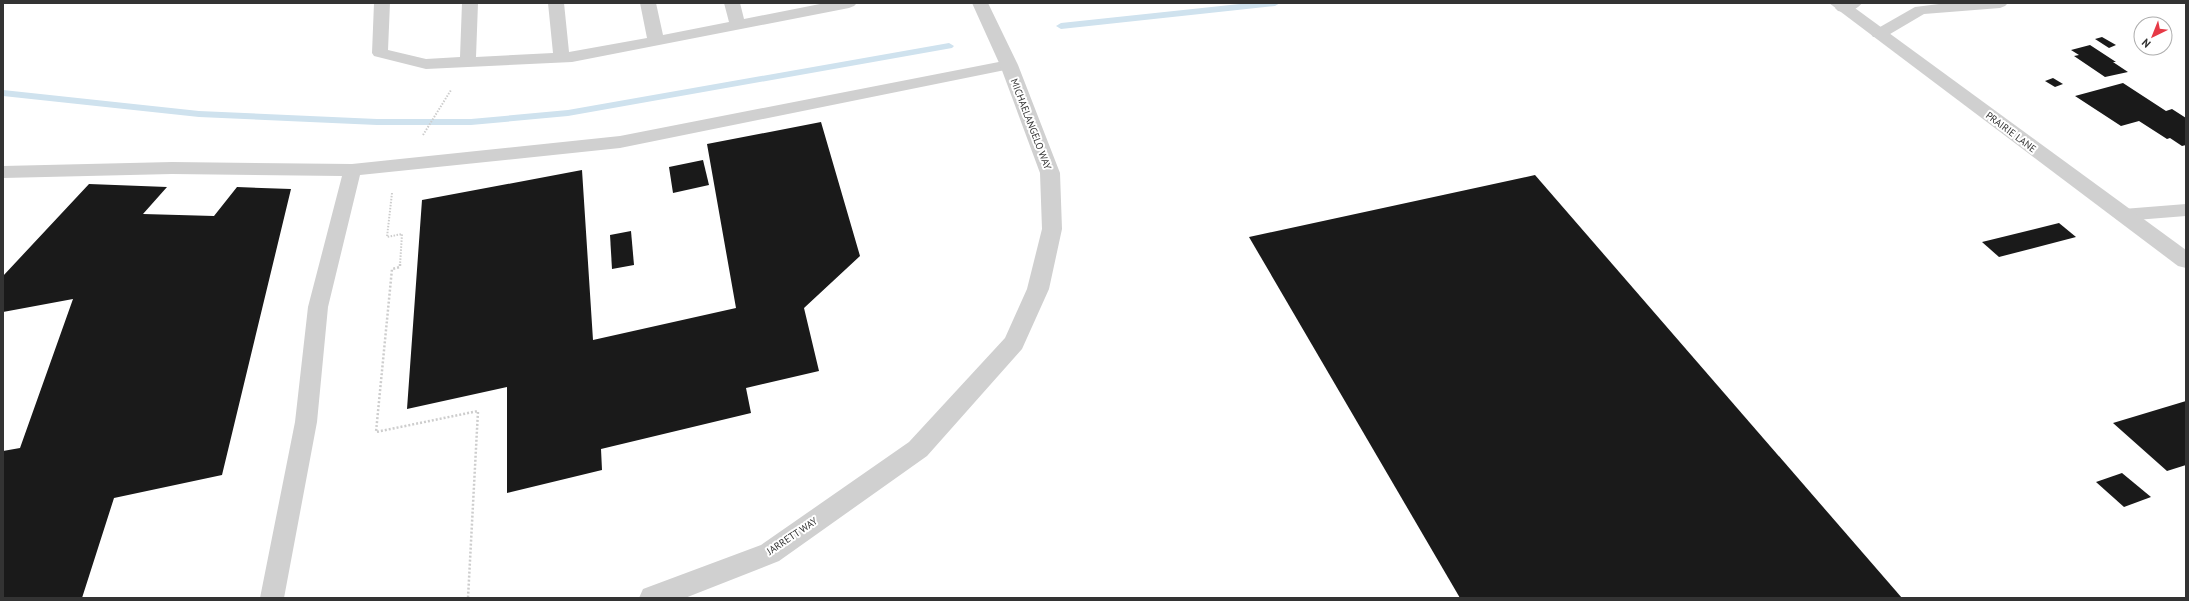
<svg xmlns="http://www.w3.org/2000/svg" width="2189" height="601" viewBox="0 0 2189 601" font-family="'PT Sans',sans-serif">
<rect width="100%" height="100%" fill="#fff"/>
<g fill="none" stroke-linecap="round" stroke-linejoin="round">
<g fill="#cfe2ee" fill-rule="evenodd">
<path d="M1249,3H1280L1275,6L1061,29L1056,26L1061,23Z"/>
<path d="M949,43L954,46L952,48L568,116L471,125H377L199,117L3,96V90L199,111L377,119H471L568,110Z"/>
</g>
</g>
<g fill="#1a1a1a">
<path d="M2102,37L2116,45L2109,48L2095,39Z"/>
<path d="M2090,45L2116,62H2113L2128,72L2105,77L2074,56L2079,55L2071,50Z"/>
<path d="M2053,78L2063,84L2055,87L2045,81Z"/>
<path d="M2123,83L2166,111L2172,109L2186,118V145L2182,146L2170,138L2167,139L2139,121L2121,126L2075,96Z"/>
<path d="M821,122L860,256L804,308L819,371L746,388L751,413L601,449L602,470L507,493V387L407,409L422,200L582,170L593,340L736,308L707,144Z"/>
<path d="M703,160L709,185L673,193L669,167Z"/>
<path d="M1535,175L1902,598H1460L1249,237Z"/>
<path d="M89,184L167,187L143,214L214,216L237,187L291,189L222,475L114,498L82,598H3V451L20,448L73,299L3,312V276Z"/>
<path d="M2059,223L2076,237L1999,257L1982,242Z"/>
<path d="M631,231L634,265L612,269L610,235Z"/>
<path d="M2186,401V465L2167,471L2113,423Z"/>
<path d="M2122,473L2151,497L2124,507L2096,482Z"/>
</g>
<g fill="none" stroke-linecap="round" stroke-linejoin="round">
<g stroke="#cdcdcd" stroke-width="2" stroke-dasharray="1.5 1.5" stroke-linecap="butt">
<path d="M423,135L451,90"/>
<path d="M392,193L387,237L402,234L400,265"/>
</g>
<path stroke="#cdcdcd" stroke-width="2.5" stroke-dasharray="2 2" stroke-linecap="butt" d="M400,264V267L392,269L376,432L478,411L468,598"/>
<g fill="#d0d0d0" fill-rule="evenodd">
<path d="M374,3H390L388,50L426,59L460,57L462,3H478L476,57L553,53L548,3H564L569,52L647,38L640,3H656L663,35L729,22L724,3H740L744,19L825,3H857L854,6L849,8L572,62L426,69L374,56L372,53Z"/>
<path d="M1841,3H1862C1857,10 1846,13 1838,11L1835,8Z"/>
<path d="M1947,3H2008L2005,6L2000,8L1924,14L1885,37H1873L1871,34L1873,31L1915,7Z"/>
<path d="M1009,60L1015,62L1017,65L1015,68L620,148L360,175L328,307L317,422L284,598H260L295,422L308,307L342,176L172,174L3,178V166L172,162L352,164L620,136Z"/>
<path d="M2186,204V216L2123,221L2116,219L2114,215L2116,211L2123,209Z"/>
</g>
<g fill="#d0d0d0" fill-rule="evenodd">
<path d="M972,3H988L1018,65L1060,173L1062,229L1049,289L1022,349L927,456L779,561L685,598H639L643,589L761,545L909,442L1005,338L1027,289L1042,229L1040,173L1000,65Z"/>
<path d="M1829,3H1848L2186,250V268L2178,266Z"/>
</g>
</g>
<g text-anchor="middle" dominant-baseline="central" stroke-width="4" stroke-linejoin="round" paint-order="stroke">
<g font-size="10" fill="#333" stroke="#fff">
<text transform="translate(1031 124) rotate(69)">MICHAELANGELO WAY</text>
<text transform="translate(2011 132) rotate(37)">PRAIRIE LANE</text>
<text transform="translate(792 536) rotate(-34)">JARRETT WAY</text>
</g>
</g>
<rect width="2189" height="601" fill="none" stroke="#333333" stroke-width="8"/>
<g transform="translate(2153 36) rotate(223)"><circle r="19" fill="#ffffff" stroke="#adadad"/>
<path d="M0-3L7 15L0 10L-7 15Z" fill="#e63946"/>
<text y="-6" font-size="11" font-weight="bold" text-anchor="middle" fill="#333333">N</text>
</g>
</svg>
